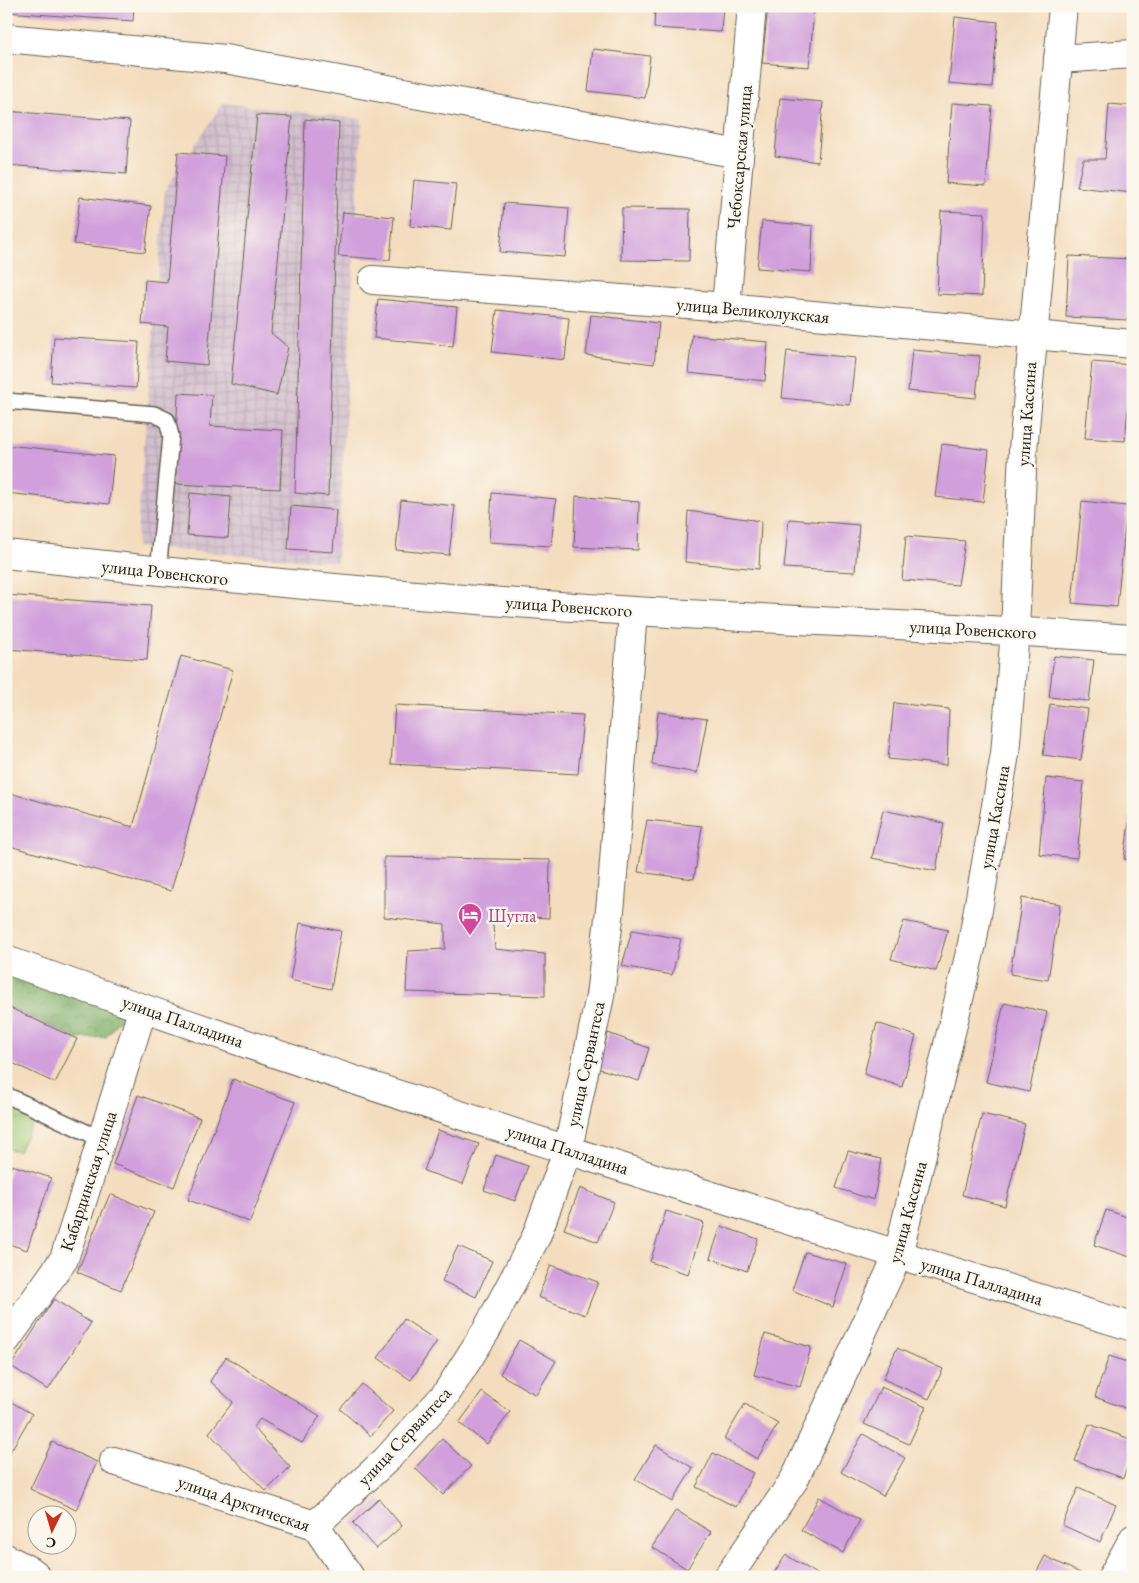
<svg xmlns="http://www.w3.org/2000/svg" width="1139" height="1583" viewBox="0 0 1139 1583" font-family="'EB Garamond',serif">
<defs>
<pattern id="industrial-grid" width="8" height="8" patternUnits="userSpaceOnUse" patternTransform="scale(1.25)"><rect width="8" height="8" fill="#d1bdcc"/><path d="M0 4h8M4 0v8" fill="none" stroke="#b3a2af"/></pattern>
<pattern id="grass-tufts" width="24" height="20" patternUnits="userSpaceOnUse" patternTransform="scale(1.25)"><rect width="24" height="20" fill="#9dc976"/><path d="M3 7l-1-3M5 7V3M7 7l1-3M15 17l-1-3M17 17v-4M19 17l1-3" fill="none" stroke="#87ac66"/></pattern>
<pattern id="forest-crowns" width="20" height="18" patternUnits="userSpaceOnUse" patternTransform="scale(1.25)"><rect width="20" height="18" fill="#7ead67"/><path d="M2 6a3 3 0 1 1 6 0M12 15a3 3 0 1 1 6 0" fill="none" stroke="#668c54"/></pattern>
</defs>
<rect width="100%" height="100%" fill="#fbf7ec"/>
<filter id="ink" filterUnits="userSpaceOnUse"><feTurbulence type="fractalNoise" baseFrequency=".02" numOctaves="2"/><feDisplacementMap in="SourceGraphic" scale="10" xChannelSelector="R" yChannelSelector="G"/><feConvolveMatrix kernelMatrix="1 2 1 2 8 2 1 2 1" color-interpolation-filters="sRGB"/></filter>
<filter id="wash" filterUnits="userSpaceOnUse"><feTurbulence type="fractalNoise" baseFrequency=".0096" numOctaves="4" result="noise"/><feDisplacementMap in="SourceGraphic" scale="20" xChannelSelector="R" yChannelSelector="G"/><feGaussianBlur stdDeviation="1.12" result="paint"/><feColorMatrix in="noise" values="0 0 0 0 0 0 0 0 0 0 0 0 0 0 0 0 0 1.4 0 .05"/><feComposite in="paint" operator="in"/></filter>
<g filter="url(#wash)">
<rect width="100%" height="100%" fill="#f4ddbe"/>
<path fill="url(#industrial-grid)" d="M223,103L362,119L337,562L136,547L165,190Z"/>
<path fill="url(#grass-tufts)" stroke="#5c7249" d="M6,1095L39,1111L19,1151L6,1149Z"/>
<path fill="url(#forest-crowns)" stroke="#4d6442" d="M6,960L131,1004L106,1037L77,1039L6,1006Z"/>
<g id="blocks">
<g fill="#d09fdc">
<path d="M6,6H134L133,21L6,12Z"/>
<path d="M655,6H723L721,32L654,28Z"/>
<path d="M768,7L814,11L809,67L762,63Z"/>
<path d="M955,17L998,22L992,87L949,83Z"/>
<path d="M593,49L650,56L645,98L588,91Z"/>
<path d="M780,98L823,102L818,162L775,156Z"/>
<path d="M952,103L992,106L986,186L946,183Z"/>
<path d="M1109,104L1133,106V193L1077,187L1083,159H1105Z"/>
<path d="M6,111L130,121L126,174L6,165Z"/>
<path d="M257,115L292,117L271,333L288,347L277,395L231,384Z"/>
<path d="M305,119L339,123L328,496L295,493Z"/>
<path d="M178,152L225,156L207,365L165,361L168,327L142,324L145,280L167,282Z"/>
<path d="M414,180L456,184L451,230L410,226Z"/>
<path d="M80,197L151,206L145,252L74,244Z"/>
<path d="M504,203L569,208L565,257L500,252Z"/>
<path d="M622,208L690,209L689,261L621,260Z"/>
<path d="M941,211L985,213L982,296L937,294Z"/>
<path d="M343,212L394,217L390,260L338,256Z"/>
<path d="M762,221L813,226L811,272L757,268Z"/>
<path d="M1069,256L1131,259L1128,320L1066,317Z"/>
<path d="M378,299L457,307L453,346L374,338Z"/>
<path d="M497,310L569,318L565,360L492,352Z"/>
<path d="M591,315L659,323L654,364L586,355Z"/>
<path d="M692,335L768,342L765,381L688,373Z"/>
<path d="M54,337L139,342L136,388L51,382Z"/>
<path d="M912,350L980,356L976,398L908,391Z"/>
<path d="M787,351L855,358L850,405L782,398Z"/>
<path d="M1092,362L1132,365L1125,441L1085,438Z"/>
<path d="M178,393L212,395L210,426L283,430L280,489L174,484Z"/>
<path d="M942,444L989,450L983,502L935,497Z"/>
<path d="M6,445L114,456L109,504L6,493Z"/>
<path d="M190,493L231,497L228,538L187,535Z"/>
<path d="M492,493L556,499L551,546L489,542Z"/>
<path d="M576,496L639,502L638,550L574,547Z"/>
<path d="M401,500L455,506L449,555L396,550Z"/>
<path d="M1082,501L1127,506L1117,607L1072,603Z"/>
<path d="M291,506L336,510L333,552L288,549Z"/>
<path d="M688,511L761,521L759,569L685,562Z"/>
<path d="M789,519L859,525L855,572L784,568Z"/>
<path d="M906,536L965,541L958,585L902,580Z"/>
<path d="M6,595L151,606L147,660L6,649Z"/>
<path d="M181,656L233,670L171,891L6,845V792L133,827Z"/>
<path d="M1054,656L1094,660L1089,701L1049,697Z"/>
<path d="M894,703L949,709L947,765L888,759Z"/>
<path d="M1050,704L1088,709L1081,760L1043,755Z"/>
<path d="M395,705L583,715L578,774L391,764Z"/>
<path d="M658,712L707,719L697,773L652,765Z"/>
<path d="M1046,778L1084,782L1077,858L1039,854Z"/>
<path d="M883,810L944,823L936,871L872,858Z"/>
<path d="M1130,816L1133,817V860L1124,859Z"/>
<path d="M647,820L702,826L694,879L638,872Z"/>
<path d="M384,857L550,860L549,918L492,915L495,949L545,954V996L406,992L408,951L445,949V924L384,917Z"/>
<path d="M1022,898L1060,904L1048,980L1010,974Z"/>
<path d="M904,921L948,930L936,971L891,959Z"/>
<path d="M300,923L341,931L331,989L290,980Z"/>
<path d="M632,930L681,939L672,975L622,966Z"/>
<path d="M1004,1003L1047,1012L1029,1092L986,1082Z"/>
<path d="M6,1006L77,1039L55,1083L6,1060Z"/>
<path d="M877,1023L916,1036L902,1087L864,1074Z"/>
<path d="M608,1033L649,1048L639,1081L597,1068Z"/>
<path d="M233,1079L295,1102L250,1222L188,1200Z"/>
<path d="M138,1095L200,1118L174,1187L113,1164Z"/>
<path d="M982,1114L1025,1124L1005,1206L962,1195Z"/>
<path d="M438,1130L479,1144L463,1184L424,1171Z"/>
<path d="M848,1151L881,1159L874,1200L836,1188Z"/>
<path d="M496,1155L528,1166L515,1201L484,1190Z"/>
<path d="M12,1165L51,1178L27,1250L6,1243V1181Z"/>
<path d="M580,1188L614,1202L598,1242L564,1229Z"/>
<path d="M110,1194L154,1212L121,1290L77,1272Z"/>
<path d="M1106,1210L1133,1219V1258L1094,1245Z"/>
<path d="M666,1211L704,1223L688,1274L650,1262Z"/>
<path d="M721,1226L758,1239L747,1271L710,1258Z"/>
<path d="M458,1246L492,1261L476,1297L442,1281Z"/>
<path d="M805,1252L847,1264L833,1307L792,1290Z"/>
<path d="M551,1265L598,1282L585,1315L538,1297Z"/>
<path d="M54,1299L91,1323L48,1390L11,1366Z"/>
<path d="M404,1319L437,1341L411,1380L378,1358Z"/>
<path d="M765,1334L811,1347L800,1387L754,1375Z"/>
<path d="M519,1340L556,1361L536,1395L500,1374Z"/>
<path d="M897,1348L943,1369L929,1399L883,1379Z"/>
<path d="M1109,1356L1133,1364V1411L1095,1397Z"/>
<path d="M226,1357L320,1416L302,1443L260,1419L253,1427L290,1467L266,1491L209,1433L233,1402L210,1381Z"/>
<path d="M362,1384L393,1411L371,1436L340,1409Z"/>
<path d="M881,1387L926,1407L909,1444L864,1424Z"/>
<path d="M482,1392L510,1412L487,1444L459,1423Z"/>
<path d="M6,1399L32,1414L6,1459Z"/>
<path d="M745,1404L778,1424L757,1459L724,1439Z"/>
<path d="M1089,1424L1133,1440V1452L1123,1478L1075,1461Z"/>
<path d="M863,1434L905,1458L883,1496L841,1472Z"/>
<path d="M442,1439L471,1466L443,1495L415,1468Z"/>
<path d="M52,1442L97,1462L76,1510L30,1489Z"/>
<path d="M656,1445L693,1468L672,1502L635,1479Z"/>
<path d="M713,1453L753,1473L736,1507L696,1487Z"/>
<path d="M1078,1488L1116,1505L1100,1542L1062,1525Z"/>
<path d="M819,1497L860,1520L843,1553L801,1530Z"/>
<path d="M379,1499L402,1526L376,1549L353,1523Z"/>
<path d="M676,1510L711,1532L687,1569L652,1547Z"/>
<path d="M786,1555L822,1577H771Z"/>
<path d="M1045,1556L1082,1574L1081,1577H1034Z"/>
</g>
</g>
</g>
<g filter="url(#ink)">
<use href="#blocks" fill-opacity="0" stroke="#686055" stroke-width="1"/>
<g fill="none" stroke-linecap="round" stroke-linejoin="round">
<defs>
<g id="lane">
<path d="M6,401L154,414L167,420L171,436L158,572"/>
<path d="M6,1095L101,1139"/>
</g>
<g id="street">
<path d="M6,38L225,59L739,154"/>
<path d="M1058,59L1133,54"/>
<path d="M373,280L726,307L1133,344"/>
<path d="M726,307L752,6"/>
<path d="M6,554C215,578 424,598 634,611C800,621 967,627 1133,639"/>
<path d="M6,960C378,1093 755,1211 1133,1327"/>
<path d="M6,1340L64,1259L143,1008"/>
<path d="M114,1461L315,1525L350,1577"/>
<path d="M315,1525L386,1460L446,1394L486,1331L536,1237L568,1149L600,996L611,901L633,611"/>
<path d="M6,1558L34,1573L33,1577"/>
<path d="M728,1577L794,1480L898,1255L972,944L1005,754L1015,631L1023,450L1063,6"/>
<path d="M1112,1577L1133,1539"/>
</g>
</defs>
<use href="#lane" stroke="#686055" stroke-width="18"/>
<use href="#street" stroke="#686055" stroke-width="30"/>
<use href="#lane" stroke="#fff" stroke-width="15"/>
<use href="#street" stroke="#fff" stroke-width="28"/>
</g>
</g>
<defs>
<symbol id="hotel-pin" viewBox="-11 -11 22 30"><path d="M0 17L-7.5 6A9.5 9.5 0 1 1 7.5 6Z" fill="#d1479c" stroke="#fbf7ec"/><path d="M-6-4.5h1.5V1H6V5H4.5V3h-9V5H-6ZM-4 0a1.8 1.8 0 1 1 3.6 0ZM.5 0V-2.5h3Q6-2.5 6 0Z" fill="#fff"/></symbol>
</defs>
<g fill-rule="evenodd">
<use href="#hotel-pin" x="456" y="901" width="28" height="38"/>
</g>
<g text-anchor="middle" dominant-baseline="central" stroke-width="4.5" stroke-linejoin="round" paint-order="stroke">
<g font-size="18" fill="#1c1c1c" stroke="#fbf7ec">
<text transform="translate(739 157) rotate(-85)">Чебоксарская улица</text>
<text transform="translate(753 310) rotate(5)">улица Великолукская</text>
<text transform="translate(1026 414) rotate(-86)">улица Кассина</text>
<text transform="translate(165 572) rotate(6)">улица Ровенского</text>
<text transform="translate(569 606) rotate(4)">улица Ровенского</text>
<text transform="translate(973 629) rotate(3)">улица Ровенского</text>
<text transform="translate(994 817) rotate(-80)">улица Кассина</text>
<text transform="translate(183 1021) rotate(19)">улица Палладина</text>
<text transform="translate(585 1064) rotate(-78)">улица Сервантеса</text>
<text transform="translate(568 1149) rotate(18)">улица Палладина</text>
<text transform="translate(88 1181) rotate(-72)">Кабардинская улица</text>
<text transform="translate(907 1212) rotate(-75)">улица Кассина</text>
<text transform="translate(982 1281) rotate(17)">улица Палладина</text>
<text transform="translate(404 1436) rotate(-47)">улица Сервантеса</text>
<text transform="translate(244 1503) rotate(19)">улица Арктическая</text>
</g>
<g font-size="18" fill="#b23c85" stroke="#fbf7ec" text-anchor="start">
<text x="488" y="915">Шугла</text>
</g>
</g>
<rect width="1139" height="1583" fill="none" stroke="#fbf7ec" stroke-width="25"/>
<g transform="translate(52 1530) rotate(185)"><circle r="24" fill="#fbf7ec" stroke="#a29f99"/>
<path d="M0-4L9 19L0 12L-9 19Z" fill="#c8321e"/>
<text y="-8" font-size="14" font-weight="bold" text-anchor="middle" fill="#1c1c1c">С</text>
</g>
</svg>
